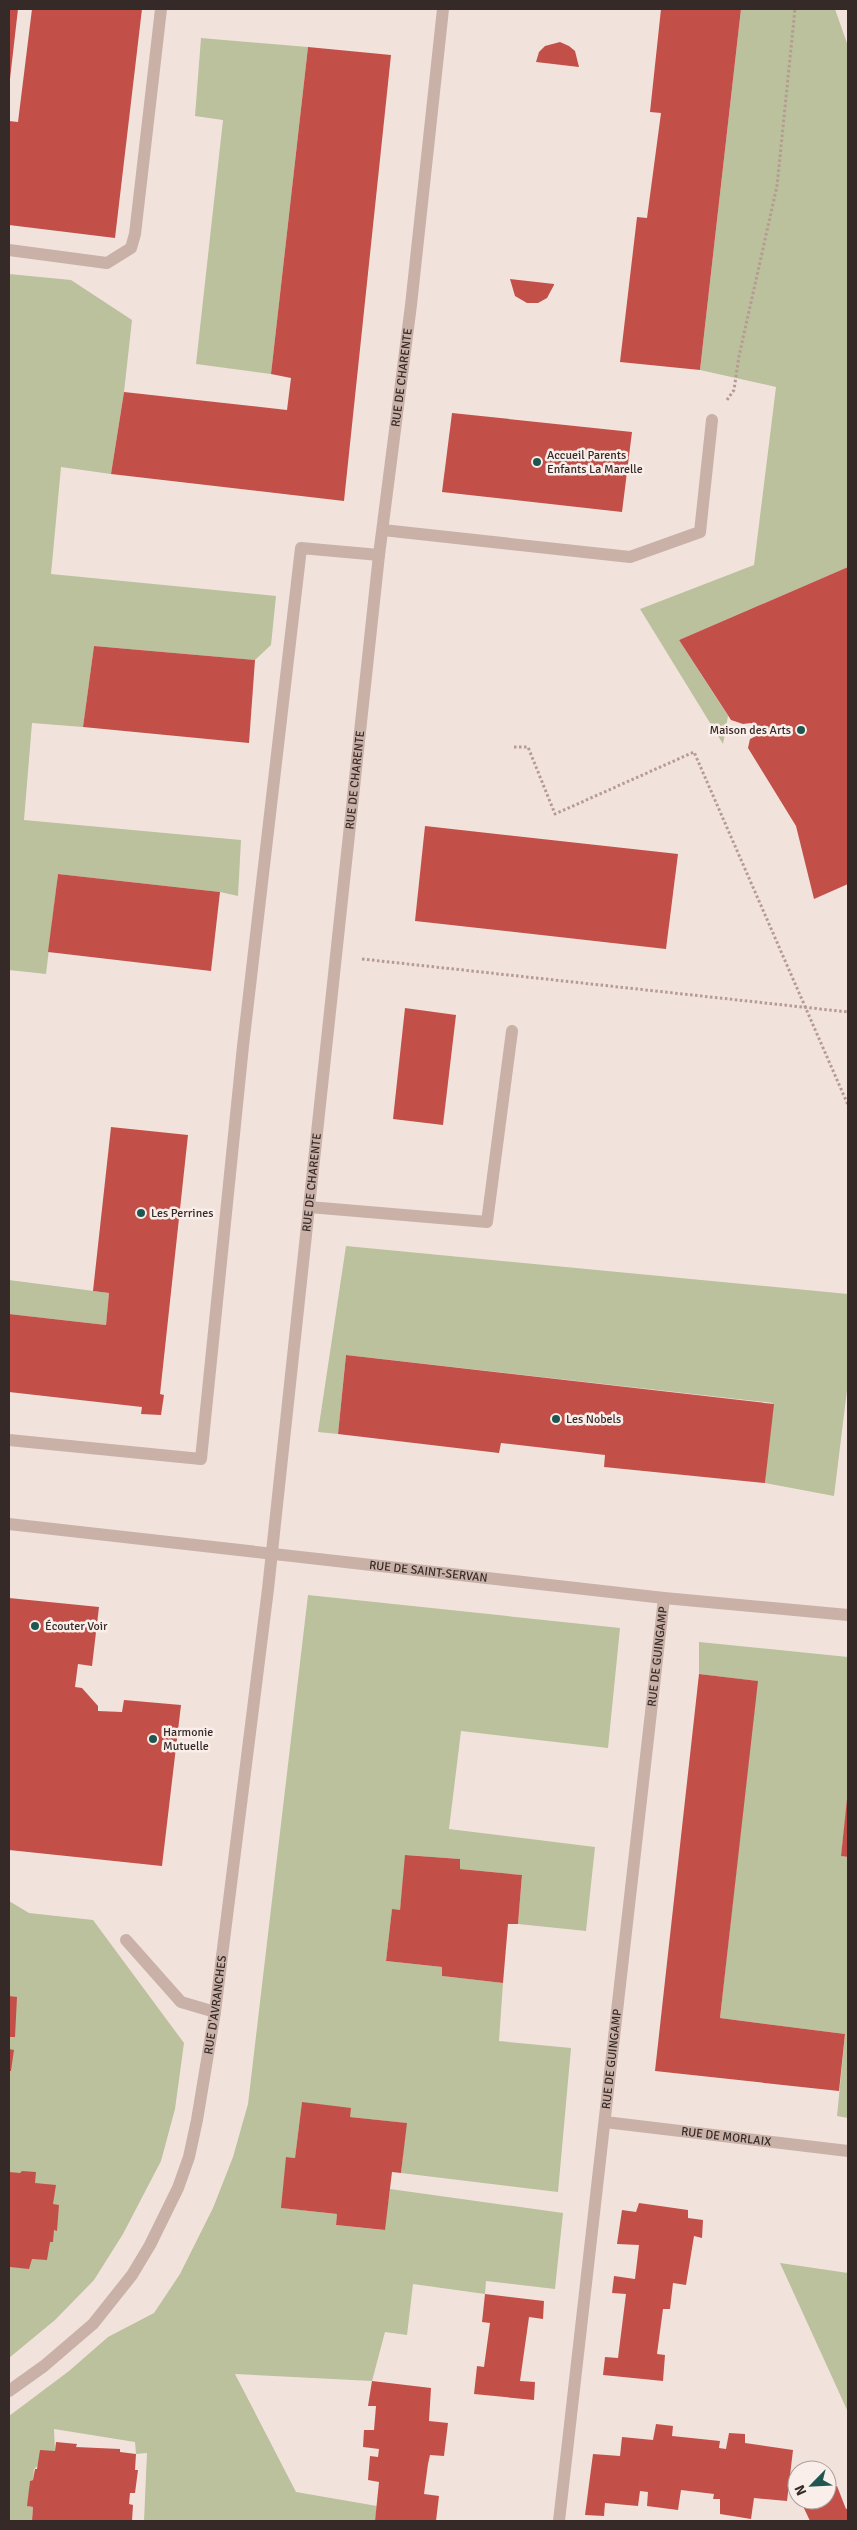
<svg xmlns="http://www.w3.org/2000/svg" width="857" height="2530" viewBox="0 0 857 2530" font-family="Signika,sans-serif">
<rect width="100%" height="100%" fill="#f1e3dc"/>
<g fill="#bbc09d">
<path d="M741,9H835L848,46V567L679,640L728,716L723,744L640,609L754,565L776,387L700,370Z"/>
<path d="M201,38L308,47L271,374L196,364L223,120L195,116Z"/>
<path d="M9,274L71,280L132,320L124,392L111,474L61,467L51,574L276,596L271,645L255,660L94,646L83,727L32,723L24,820L241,840L238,896L220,892L58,874L46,974L9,970Z"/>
<path d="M346,1246L848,1294V1382L834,1496L765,1483L773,1403L346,1355L338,1434L318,1432Z"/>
<path d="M9,1280L109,1293L106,1325L9,1314Z"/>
<path d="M308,1595L620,1628L608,1748L461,1731L449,1829L595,1847L586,1931L518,1924L522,1875L460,1869V1859L406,1855L400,1910H392L386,1961L442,1967V1976L503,1983L499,2041L571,2048L558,2192L401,2173L406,2123L350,2117L302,2103L295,2158L287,2157L282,2208L337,2214L336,2225L384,2230L390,2189L563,2213L555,2289L486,2281L485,2294L413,2284L407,2335L385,2332L372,2381L235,2374L296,2492L377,2506L375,2521H144L147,2453L136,2454L135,2442L54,2429L55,2451L34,2469L33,2480L30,2481L28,2506L33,2507L32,2521H9V2416L69,2371L108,2337L154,2313L180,2274L213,2208L233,2157L248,2104Z"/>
<path d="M699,1642L848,1657V1796L841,1856L848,1857V2118L837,2116L845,2034L720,2018L757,1681L699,1674Z"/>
<path d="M9,1901L29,1913L93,1920L184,2043L175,2109L161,2161L123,2234L94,2280L55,2320L9,2358Z"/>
<path d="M780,2263L848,2273V2412Z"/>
</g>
<g fill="#c25049">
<path d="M9,9H18L10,79H9Z"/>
<path d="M32,9H142L115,238L9,225V121L18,122Z"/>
<path d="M661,9H741L700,370L620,362L637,217L647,218L661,113L650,112Z"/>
<path d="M560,42L569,46L575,51L579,67L536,62L539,52L545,46Z"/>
<path d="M308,47L391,55L344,501L111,474L124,392L287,410L291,378L271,374Z"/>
<path d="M510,279L554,284V285L547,298L538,303H527L515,296Z"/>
<path d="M452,413L632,432L622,512L442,492Z"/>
<path d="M848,567V884L814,899L796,826L748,748L750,739L756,736L751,723L743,724L731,720L679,640Z"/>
<path d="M94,646L255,660L249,743L83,727Z"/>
<path d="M425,826L678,854L666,949L415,921Z"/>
<path d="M58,874L220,892L211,971L48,952Z"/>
<path d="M405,1008L456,1015L443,1125L393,1119Z"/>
<path d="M111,1127L188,1135L160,1394L164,1395L161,1415L141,1414L142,1407L9,1392V1314L106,1325L109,1293L93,1291Z"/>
<path d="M346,1355L774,1404L765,1483L604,1467L605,1455L501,1443L499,1453L338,1434Z"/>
<path d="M9,1598L99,1607L92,1666L78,1664L75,1687L82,1688L98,1706V1711L122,1712L124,1700L181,1705L162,1866L9,1850Z"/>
<path d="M699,1674L758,1681L720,2018L845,2034L839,2091L655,2071Z"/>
<path d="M847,1799H848V1857L841,1856Z"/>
<path d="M405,1855L460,1859V1869L522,1875L518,1924H508L503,1983L442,1976V1967L386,1961L392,1909L400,1910Z"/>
<path d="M9,1996L17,1997L15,2037H9Z"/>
<path d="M9,2049L14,2050L11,2071H9Z"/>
<path d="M302,2102L351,2108L350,2117L407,2123L401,2173L392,2172L385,2230L336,2225L337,2214L281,2208L286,2157L295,2158Z"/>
<path d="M22,2171L36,2172L35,2183L56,2185L53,2204L59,2205L57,2231L54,2230L53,2242H50L47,2260L32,2259L29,2269L10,2267L9,2264V2172L20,2173Z"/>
<path d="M639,2203L688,2210V2218L703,2220L702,2238L694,2236L686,2285L673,2283L670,2309H663L657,2354L665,2355L663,2381L603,2375L605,2357L618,2358L626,2294L612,2293L614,2276L635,2279L639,2245L617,2244L622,2210L636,2212Z"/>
<path d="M485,2294L544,2301L543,2319L529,2317L520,2381L535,2382L534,2400L474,2394L477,2366L484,2367L490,2323L482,2322Z"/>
<path d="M372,2381L431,2388L429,2421L448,2423L444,2456L430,2455L428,2464L424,2494L439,2496L436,2521H375L379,2482L368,2480L370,2456L378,2457L379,2449L363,2447L364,2430H374L376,2406H368Z"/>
<path d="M656,2424L673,2426L672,2436L720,2441L719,2448L726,2449L729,2433L745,2434V2443L793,2450L787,2501L754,2498L751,2519L720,2514V2499H713L714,2494L681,2490L678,2510L647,2506L648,2492L640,2491L638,2506L605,2503L604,2516L585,2515L593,2454L620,2456L622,2437L653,2440Z"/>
<path d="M56,2442L77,2444L76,2447L120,2449V2452L136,2454L135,2470H138L135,2493H130L129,2504L133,2505L132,2521H32L33,2507L27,2506L30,2481L33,2480L35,2469H37L40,2450L55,2451Z"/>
<path d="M837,2486L846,2509L848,2508V2521H810L802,2504L810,2500H827V2491Z"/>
</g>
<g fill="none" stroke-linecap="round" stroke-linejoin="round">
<g stroke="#b59b93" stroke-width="3" stroke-dasharray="2.5 2.5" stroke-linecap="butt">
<path d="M727,400L734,390L739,356L777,186L795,9"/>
<path d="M514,747H528L555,814L694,752L848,1105"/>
<path d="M362,959L848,1012"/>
</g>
<g stroke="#c9b1a8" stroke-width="12">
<path d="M9,250L107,263L131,248L135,234L161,9"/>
<path d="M383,530L630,557L700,532L712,420"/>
<path d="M309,1207L487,1222L512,1031"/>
<path d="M9,1440L201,1459L243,1046L301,548L379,555"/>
<path d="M126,1940L181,2002L215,2012"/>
</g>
<g stroke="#c9b1a8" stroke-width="12">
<path id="s1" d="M9,1524L664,1598L848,1615"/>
<path id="s2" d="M605,2122L848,2151"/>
<path id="s3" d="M9,2391L44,2366L93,2324L132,2275L150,2245L178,2188L189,2157L197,2120L215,2012L268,1589L379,555L411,305L443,9"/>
<path id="s4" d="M559,2521L664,1598"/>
</g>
</g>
<g fill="#1f5750" stroke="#f9eee9" stroke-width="2">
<circle cx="537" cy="462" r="5"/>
<circle cx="801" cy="730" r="5"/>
<circle cx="141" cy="1213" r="5"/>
<circle cx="556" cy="1419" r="5"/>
<circle cx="35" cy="1626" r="5"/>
<circle cx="153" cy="1739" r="5"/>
</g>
<g text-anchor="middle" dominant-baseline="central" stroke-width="5" stroke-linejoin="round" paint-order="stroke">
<g font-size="12" fill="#362a28" stroke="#f9eee9">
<text stroke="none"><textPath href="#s3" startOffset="2094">RUE DE CHARENTE</textPath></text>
<text stroke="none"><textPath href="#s3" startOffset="1689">RUE DE CHARENTE</textPath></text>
<text stroke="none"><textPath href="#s3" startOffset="1284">RUE DE CHARENTE</textPath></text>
<text stroke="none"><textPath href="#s1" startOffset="422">RUE DE SAINT-SERVAN</textPath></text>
<text stroke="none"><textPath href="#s4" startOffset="870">RUE DE GUINGAMP</textPath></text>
<text stroke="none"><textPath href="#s3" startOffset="456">RUE D'AVRANCHES</textPath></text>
<text stroke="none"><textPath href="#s4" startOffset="465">RUE DE GUINGAMP</textPath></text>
<text stroke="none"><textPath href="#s2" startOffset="122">RUE DE MORLAIX</textPath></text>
</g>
<g font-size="12" fill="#362a28" stroke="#f9eee9" text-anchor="start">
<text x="547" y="455">Accueil Parents<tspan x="547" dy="14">Enfants La Marelle</tspan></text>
<text x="791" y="730" text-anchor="end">Maison des Arts</text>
<text x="151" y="1213">Les Perrines</text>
<text x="566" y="1419">Les Nobels</text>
<text x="45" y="1626">Écouter Voir</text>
<text x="163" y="1732">Harmonie<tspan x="163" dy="14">Mutuelle</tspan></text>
</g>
</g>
<rect width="857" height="2530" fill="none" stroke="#362a28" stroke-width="20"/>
<g transform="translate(812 2485) rotate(246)"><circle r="24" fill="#f9eee9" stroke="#aba09c"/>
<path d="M0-4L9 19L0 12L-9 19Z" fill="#1f5750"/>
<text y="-8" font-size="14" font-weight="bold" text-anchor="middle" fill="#362a28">N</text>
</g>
</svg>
